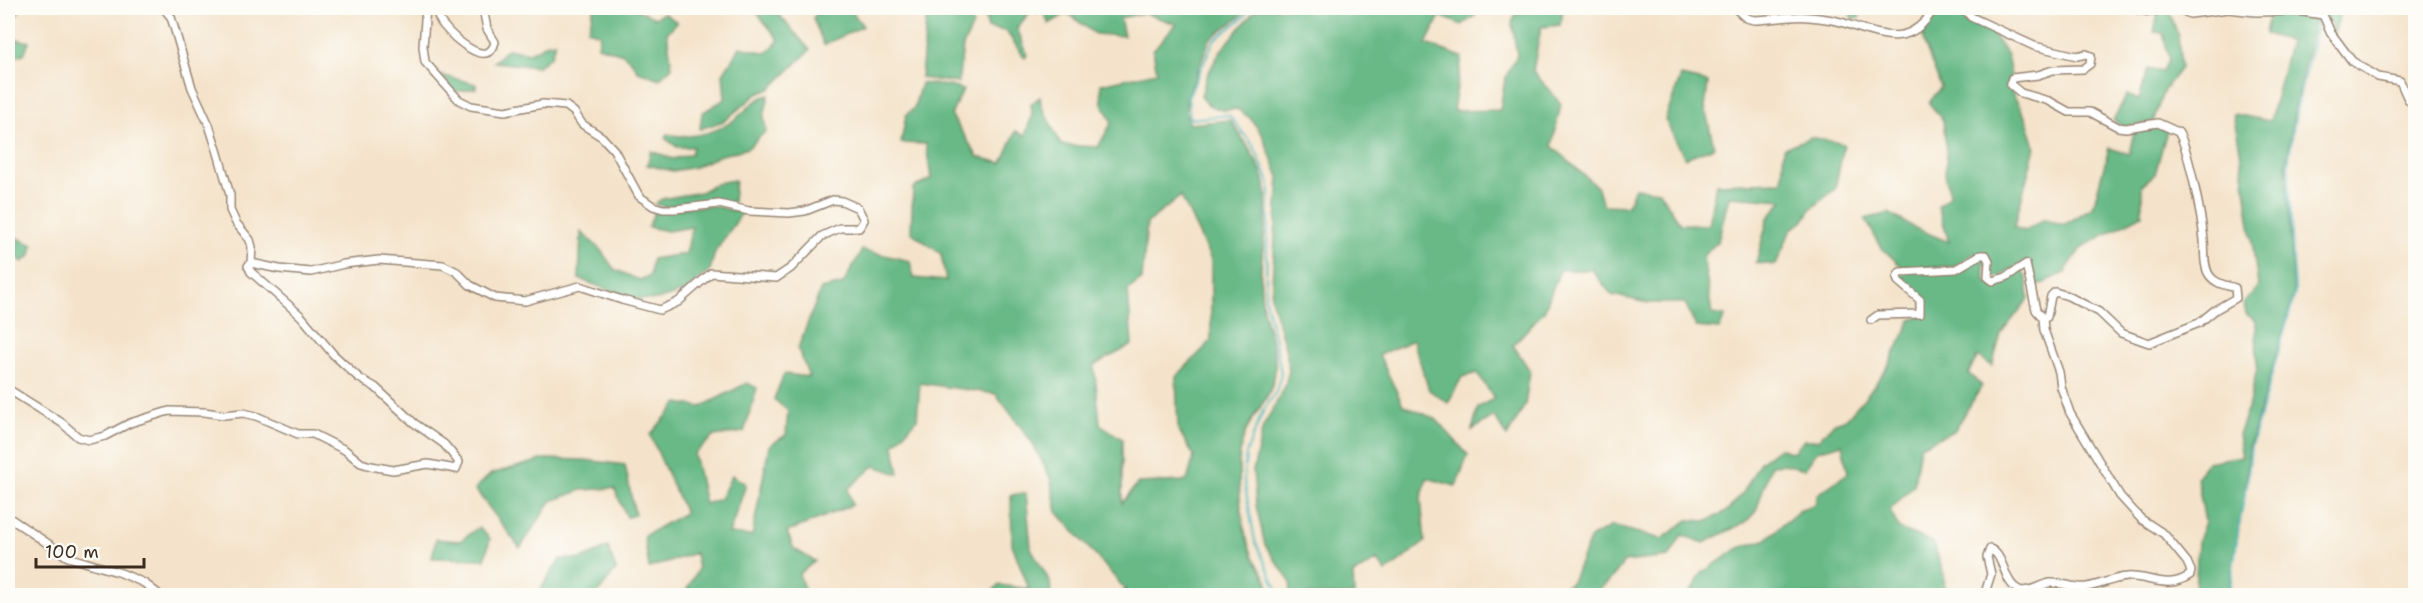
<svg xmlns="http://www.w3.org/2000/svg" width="2423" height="603" viewBox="0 0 2423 603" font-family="'Shantell Sans',sans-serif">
<rect width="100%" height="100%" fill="#fdfcf7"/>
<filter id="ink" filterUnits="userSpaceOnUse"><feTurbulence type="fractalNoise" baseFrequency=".0167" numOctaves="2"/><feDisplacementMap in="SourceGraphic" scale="12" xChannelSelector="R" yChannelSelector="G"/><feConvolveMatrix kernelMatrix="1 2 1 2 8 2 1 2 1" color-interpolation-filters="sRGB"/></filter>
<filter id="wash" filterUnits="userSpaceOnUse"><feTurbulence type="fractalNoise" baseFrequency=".008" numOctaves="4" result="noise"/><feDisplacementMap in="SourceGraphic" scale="24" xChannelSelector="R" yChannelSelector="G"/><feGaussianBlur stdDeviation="1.35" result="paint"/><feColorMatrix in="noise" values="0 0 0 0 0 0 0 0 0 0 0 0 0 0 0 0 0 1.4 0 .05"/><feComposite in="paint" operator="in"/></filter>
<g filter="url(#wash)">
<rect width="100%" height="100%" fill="#f4e3ca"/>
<g fill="#67b986" stroke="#517252" stroke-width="1.5" fill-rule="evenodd">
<path d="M8,8H21L9,27L12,38L29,42L24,54L8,59Z"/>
<path d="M594,8H637L638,10L655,18L663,13L677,22L667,33L672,67L659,79L638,71L631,61L623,54L598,46L600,34L588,30Z"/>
<path d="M753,8H773L810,50L770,89L757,94L724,121L700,129L702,113L725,99L723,74L740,47L767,53L779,40Z"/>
<path d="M822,8H849L863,26L824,45L813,18Z"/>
<path d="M924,8H965L973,25L963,46L958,83L921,78L926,21Z"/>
<path d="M1257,8H1477L1476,15L1462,25L1440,16L1426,44L1462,57L1453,111L1500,110L1505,79L1517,55L1512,23L1518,8H1563L1560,25L1541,27L1533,71L1561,104L1552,146L1598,188L1603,205L1627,206L1635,188L1659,191L1680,224L1708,225L1716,184L1782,182L1784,148L1811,137L1844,144L1835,189L1811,209L1803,222L1791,229L1776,265L1756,263L1768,218L1783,200L1729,196L1718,241L1703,256L1712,314L1725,316L1719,329L1696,327L1685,303H1648L1612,295L1592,270H1560L1544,311L1513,345L1530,371L1525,405L1507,437L1494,416L1472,430L1478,408L1494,398L1477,373L1462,377L1448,403L1429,390L1413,340L1379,355L1403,405L1436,419L1468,455L1456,486L1427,478L1421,499L1425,542L1386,572L1377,560L1353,574L1354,595H1289L1291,583L1265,545L1256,505L1253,471L1263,427L1284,389L1289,371L1285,347L1271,298L1279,177L1262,134L1250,118L1237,109L1223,110L1209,106L1201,96L1206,78L1219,53Z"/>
<path d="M1827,8H1872V13H1860L1859,18L1852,19L1849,11L1830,10Z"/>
<path d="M1937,8H1962L1987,26L2007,55L2011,76L2008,80V85L2027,120L2035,147L2014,227L2025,231L2044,219L2064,225L2093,207L2109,148L2129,154L2134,132L2153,127L2167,130L2155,174L2142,185V215L2082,247L2064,273L2036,287L2030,262L2025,261L1997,278L1991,275L1982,253L1973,254L1955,267H1902L1882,248L1865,219L1889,213L1915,228L1949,242L1938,206L1950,196L1945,174L1947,154L1943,120L1929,103L1941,87L1924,43L1922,30Z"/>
<path d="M2168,8L2178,35L2181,68L2164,90L2153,122L2124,127L2113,120L2127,95L2139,100L2148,69L2162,72L2169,59L2163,33L2154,32L2158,13Z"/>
<path d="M2273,8H2343L2334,33C2323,0 2303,12 2273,8Z"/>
<path d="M983,9L1246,8L1242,15L1210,39L1187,98L1186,111L1189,124L1230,120C1241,136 1262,165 1265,184C1271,222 1256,263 1262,302C1266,329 1281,355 1273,382C1270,396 1260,406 1253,418C1243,433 1239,451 1239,469C1239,498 1241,528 1252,554C1257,566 1273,582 1268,595H1118L1126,590L1057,512L1050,477L1032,442L996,394L920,383L917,419L894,445L899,474L874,466L848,489L852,505L787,532L794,549L815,561L799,574L806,595H684L698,569L695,553L649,568L644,536L685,513L650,435L678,403L701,407L747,383L757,388L744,432L714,436L694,454L705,504L720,499L732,475L746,484L729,534L752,536L769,446L786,435L788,411L774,399L784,374L809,377L798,348L821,289L843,284L862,250L910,261L914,278L946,281L941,254L911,232L913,188L931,179L926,144L901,143L906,115L914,108L921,83L950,86L963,90L951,115L978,157L1002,163L1016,131L1025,136L1032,115L1031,104L1040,97L1041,104L1061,145L1098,147L1112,122L1102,103L1101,84L1157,72L1153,50L1176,24L1144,13L1120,18L1124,36L1095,34L1067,13L1049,24L1043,10H1039L1038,13L1031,11L1017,28L1027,54L1025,58L1006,31L988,28ZM1181,196L1211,260V341L1176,377L1178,429L1194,456L1187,481L1138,483L1122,503V439L1100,424L1094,365L1132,345L1128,290L1142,279L1147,223Z"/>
<path d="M2298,13L2316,15L2295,106L2286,166L2294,295L2249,447L2246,485L2228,595L2195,596L2198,541L2205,522L2197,478L2207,462L2242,456L2238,435L2248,408L2257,369L2256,321L2246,314L2244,303L2258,286L2240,149L2233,114L2270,121L2290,41L2265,34L2269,14Z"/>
<path d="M548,43H555L551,56L537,67L494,62L507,49L530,53Z"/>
<path d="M441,75L476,84V88L454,92Z"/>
<path d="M1681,76L1708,82L1705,108L1714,147L1685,158L1665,120Z"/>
<path d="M769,95L764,116L766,131L748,148L718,156L695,167L673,171L647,165L651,151L673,159L691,154L693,147H677L665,138L667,134C687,139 713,134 731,122C746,113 752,99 769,95Z"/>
<path d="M735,180L733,202C723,202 713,201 703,202C686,204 671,210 655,204L662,199L701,192L717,183Z"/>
<path d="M715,206L742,213L715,252L710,270L685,291L657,300L633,299L579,279L581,232L600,249L614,269L639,280L650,276L652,259L686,254L692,227L668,231L648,227L656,209Z"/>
<path d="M8,234L33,245L31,255L23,262L8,252Z"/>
<path d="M1978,258L1983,259L1986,282C1998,288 2012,276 2022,270L2027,280L2029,298L2001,334L1992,366L1978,356L1968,373L1982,386L1954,431L1920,446L1914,485L1890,510L1899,529L1933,542L1944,575L1945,595H1689L1702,573L1739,548L1765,540L1799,511L1815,504L1818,494L1848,473L1842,444L1817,451L1805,469L1784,464L1771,465L1756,511L1746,522L1704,543L1682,535L1669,557L1624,562C1598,599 1591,595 1549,596L1572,582L1591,537L1612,526L1662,539L1688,520L1708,521L1728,510L1743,493L1760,462L1779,448L1793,453L1804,440H1818L1833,424L1846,419L1867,395L1888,366L1911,320L1922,316L1924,309L1922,297L1905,283L1901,276C1915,263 1941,275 1958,272C1965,270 1972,262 1978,258Z"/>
<path d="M545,459L585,460L625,465L635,515L627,517L614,488L582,490L551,501L520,548L475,489L491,474Z"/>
<path d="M1026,493L1031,548L1050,582L1051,595H988L999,585L1029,589L1012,544L1011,495Z"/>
<path d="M479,527L490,539L485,559L432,558L436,539L460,541Z"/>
<path d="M608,547L616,570L596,595H537L560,559H582Z"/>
</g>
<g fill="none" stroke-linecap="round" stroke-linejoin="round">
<g stroke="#45b5bc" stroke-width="2">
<path d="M1248,8L1245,16L1214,40L1188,97L1190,119L1229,115L1254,147L1270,185L1265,298L1277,349L1281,374L1276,392L1263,411L1246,453L1244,480L1255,541L1278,591L1276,596"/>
<path d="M2229,596L2240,518L2247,485L2251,446L2295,294L2288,164L2297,106L2321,8"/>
</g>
</g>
</g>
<g filter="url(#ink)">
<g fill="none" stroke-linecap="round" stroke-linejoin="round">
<defs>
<g id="minor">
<path d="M435,8C437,14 439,20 443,25C452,36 488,71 495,42L487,29L483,8"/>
<path d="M1735,8L1746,18L1754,20C1772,20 1791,15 1809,17C1820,18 1831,19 1841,22C1879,34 1910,51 1934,8"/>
<path d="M2134,8C2144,12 2154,13 2162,8"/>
<path d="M2177,8L2190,14L2228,9L2256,12L2297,11L2323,15L2331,33L2352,61L2378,77L2400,81L2408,99L2416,108"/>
<path d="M166,11L171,17L192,88L209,125L218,153L230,195V210L236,223L250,240L252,247L251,263"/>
<path d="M1871,320L1878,315L1920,314V300L1898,281L1897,277L1900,272L1956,269L1980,255H1986L1989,261L1988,277L1993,281L2006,277L2026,264L2036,310L2043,318L2047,317L2051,296L2055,292L2068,296L2099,312L2121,333L2149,343L2199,323L2215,310L2236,298L2235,288C2226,285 2216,284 2210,276C2203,267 2205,251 2204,240C2202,220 2188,145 2178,132L2158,123L2126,128L2118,127L2090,112H2069L2049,101L2021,93L2010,84L2012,78L2038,75L2053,70L2083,69L2090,64L2091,56L2086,54L2077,56L2034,46L1971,17L1966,11L1965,8"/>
<path d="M8,389L62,423L78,437L89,440L105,436L130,423L169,411L204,412L224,415L243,413L256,416L298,434H313L345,450L361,463L371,466L393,470L428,464L456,469L459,462L444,444L414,423L375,387L359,378L333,354L301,316L251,272L248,266L251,263L279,269L311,272L344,264L379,260L443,265L457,272L470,285L495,298L525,301L580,286L622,300L660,310L678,302L711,273L776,278L791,268L822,236L840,228H859L864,220L858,208L842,201L833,200L805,211L789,213L749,211L719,204L675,209H663L653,206L639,196L614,150L602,137L582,124L574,112L566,106L543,104L505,111L471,106L459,100L425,62L423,46L426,8"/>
<path d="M8,517L68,557L121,573L144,583L161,596"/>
<path d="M1984,596L1991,574L1987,557L1990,549C2005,555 2003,583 2019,590C2028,594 2041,584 2050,583C2063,582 2074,589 2087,587C2100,585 2113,578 2127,577C2148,575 2167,591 2190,575L2191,571L2187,562L2164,534L2141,519L2120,496L2070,413L2061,387L2059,372L2044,330L2043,318"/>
</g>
</defs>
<use href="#minor" stroke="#988674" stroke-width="10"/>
<use href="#minor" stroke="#fff" stroke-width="7"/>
</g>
</g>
<rect width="2423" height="603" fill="none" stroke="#fdfcf7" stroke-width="30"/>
<path d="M36 558v9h108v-9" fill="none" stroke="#3b2a1e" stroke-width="3"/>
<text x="45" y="558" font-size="18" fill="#3b2a1e" stroke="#fdfcf7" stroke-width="4.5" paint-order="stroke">100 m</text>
</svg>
